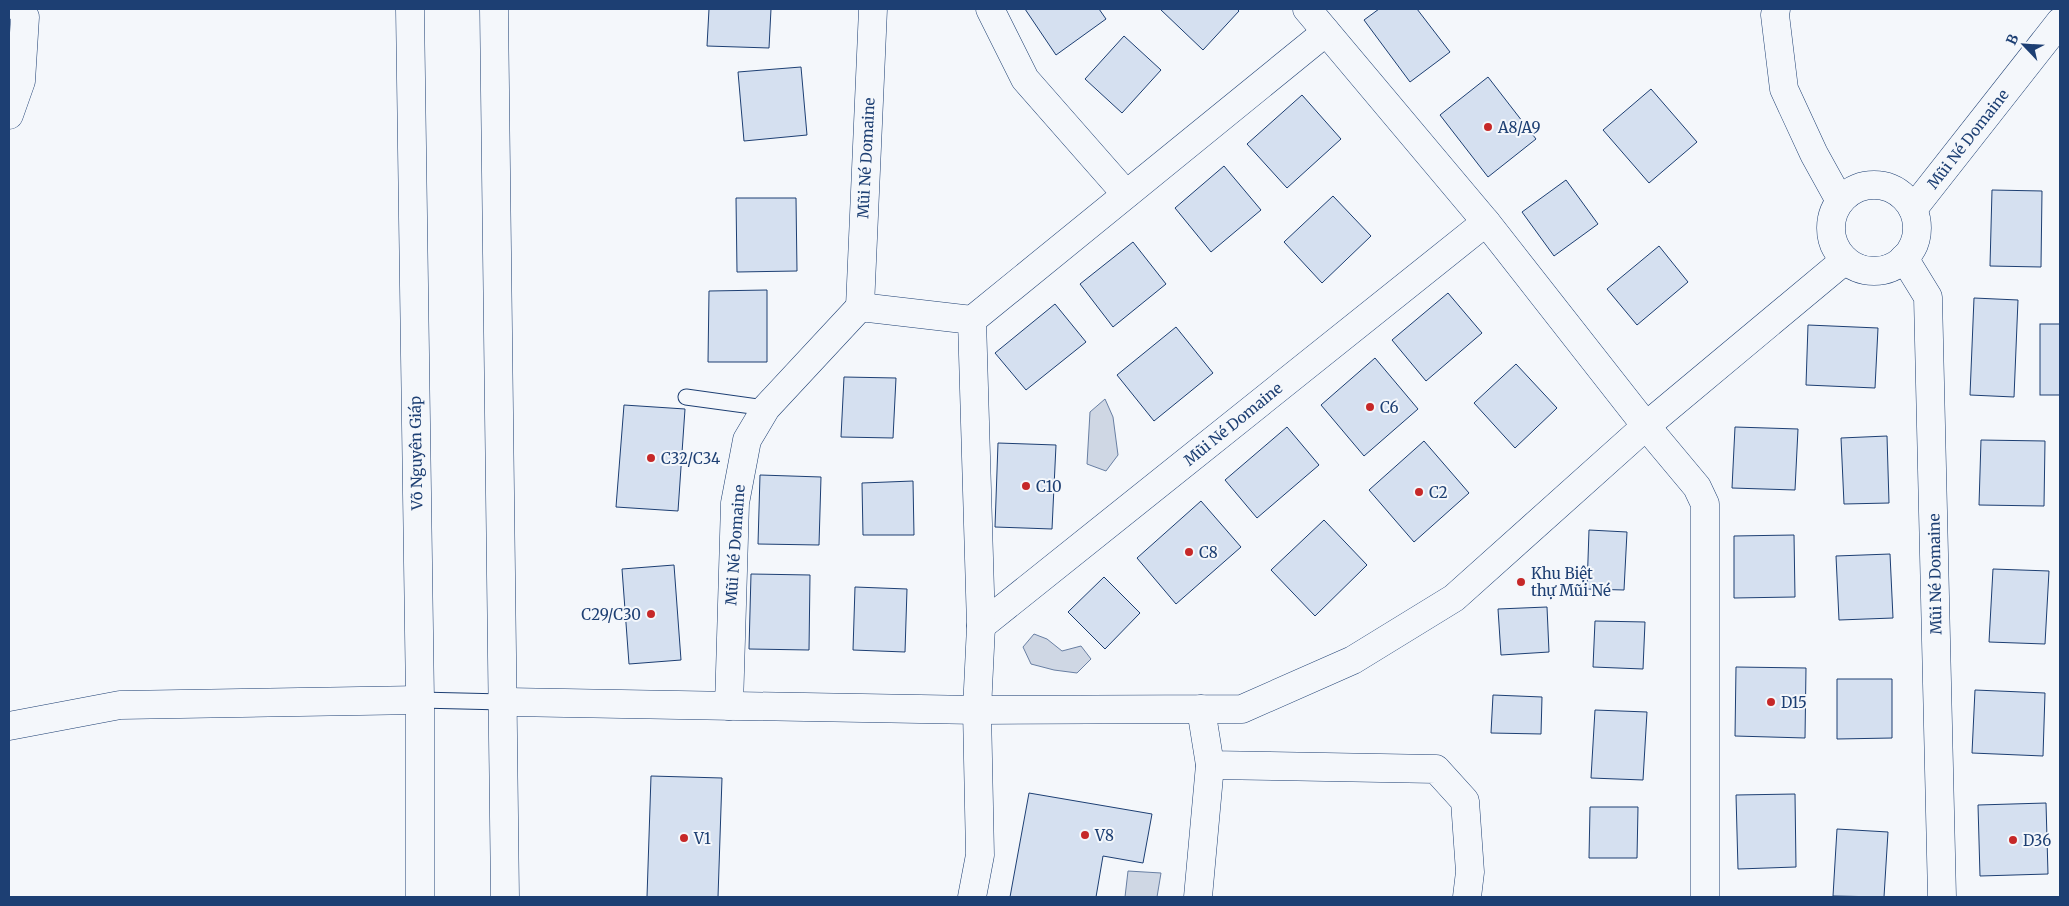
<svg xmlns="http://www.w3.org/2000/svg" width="2069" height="906" viewBox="0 0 2069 906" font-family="Merriweather,serif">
<rect width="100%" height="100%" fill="#f4f7fb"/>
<g fill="#cfd7e4" stroke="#687fa3">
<path d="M1105,399L1113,417L1118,455L1106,471L1087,464L1090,412Z"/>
<path d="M1034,634L1047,639L1062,651L1081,646L1091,659L1077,673L1054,670L1031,664L1023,647Z"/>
<path d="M1128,871L1161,873L1157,897H1125Z"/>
</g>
<g fill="#d5e0f0" stroke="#1d3f73">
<path d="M709,9H771L769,48L707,46Z"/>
<path d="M1025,9H1099L1106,19L1056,55Z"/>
<path d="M1160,9H1237L1239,11L1203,50Z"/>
<path d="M1379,9H1417L1450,52L1410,82L1364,20Z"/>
<path d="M1124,36L1161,70L1122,113L1085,79Z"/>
<path d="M801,67L807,135L744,141L738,72Z"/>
<path d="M1488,77L1536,139L1488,177L1440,115Z"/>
<path d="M1651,89L1697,142L1649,183L1603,130Z"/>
<path d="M1302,95L1341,139L1287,188L1247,144Z"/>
<path d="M1224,166L1261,210L1211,252L1175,208Z"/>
<path d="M1566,180L1598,224L1554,256L1522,212Z"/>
<path d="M1992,190L2042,191L2041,267L1990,266Z"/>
<path d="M1333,196L1371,236L1322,283L1284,242Z"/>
<path d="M736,198H796L797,271L737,272Z"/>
<path d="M1133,242L1166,284L1113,327L1080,284Z"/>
<path d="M1659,246L1688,282L1637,325L1607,289Z"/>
<path d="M767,290V362H708L709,291Z"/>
<path d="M1448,293L1482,333L1426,381L1392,340Z"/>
<path d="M1974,298L2018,300L2014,397L1970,395Z"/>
<path d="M1055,304L1086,342L1026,390L995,353Z"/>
<rect x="2040" y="324" width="20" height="71"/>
<path d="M1808,325L1878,328L1875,388L1806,385Z"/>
<path d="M1176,327L1213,373L1154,421L1117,375Z"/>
<path d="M1375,358L1418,409L1364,456L1321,405Z"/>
<path d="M1516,364L1557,408L1515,448L1474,403Z"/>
<path d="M844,377L896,378L893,438L841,437Z"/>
<path d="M624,405L685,409L678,511L616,507Z"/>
<path d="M1287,427L1319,465L1257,518L1225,480Z"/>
<path d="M1735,427L1798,429L1795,490L1732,488Z"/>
<path d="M1887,436L1889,503L1844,504L1841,438Z"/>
<path d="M1981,440L2045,441L2044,506L1979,505Z"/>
<path d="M1424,441L1469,493L1414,542L1369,490Z"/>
<path d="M998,443L1056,445L1052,529L995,527Z"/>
<path d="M760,475L821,477L819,545L758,544Z"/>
<path d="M913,481L914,535H863L862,483Z"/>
<path d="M1201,501L1241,547L1176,604L1137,558Z"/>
<path d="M1324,520L1367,565L1315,616L1271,570Z"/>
<path d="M1589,530L1627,532L1624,590L1587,589Z"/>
<path d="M1794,535L1795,597L1734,598V536Z"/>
<path d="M1890,554L1893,618L1839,620L1836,556Z"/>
<path d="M674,565L681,660L629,664L622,569Z"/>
<path d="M1993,569L2049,571L2045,644L1989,642Z"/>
<path d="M751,574L810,575L809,650L749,649Z"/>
<path d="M1104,577L1140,613L1105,649L1068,612Z"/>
<path d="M855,587L907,589L905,652L853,650Z"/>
<path d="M1547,607L1549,652L1501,655L1498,609Z"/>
<path d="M1595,621L1645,622L1643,669L1593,667Z"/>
<path d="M1736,667L1806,668L1805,738L1735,736Z"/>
<path d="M1837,679H1892V738L1837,739Z"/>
<path d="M1975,690L2045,693L2043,756L1972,753Z"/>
<path d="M1493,695L1542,697L1541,734L1491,733Z"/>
<path d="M1595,710L1647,712L1643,780L1591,778Z"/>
<path d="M651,776L722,778L718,897H647Z"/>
<path d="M1029,793L1152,814L1143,863L1103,856L1096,897H1010Z"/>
<path d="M1795,794L1796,867L1738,869L1736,795Z"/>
<path d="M2046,803L2048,874L1980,876L1978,805Z"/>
<path d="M1590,807H1638L1637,858H1589Z"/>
<path d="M1837,829L1888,832L1884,897L1833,896Z"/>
</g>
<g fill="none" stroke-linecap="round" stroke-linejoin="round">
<defs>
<g id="lane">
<path d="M686,397L766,408"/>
<path d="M420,700L503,702"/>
</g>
<g id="street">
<path d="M990,9L1025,79L1126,194"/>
<path d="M1307,9L1486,222L1646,426L1697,487L1705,504V897"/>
<path d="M1776,9L1775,15L1784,89L1814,154L1840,201"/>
<path d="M9,115L21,81L25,17L21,9"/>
<circle cx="1874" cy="228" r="43"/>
<path d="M1913,209L2060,22"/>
<path d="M1904,258L1928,297L1942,897"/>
<path d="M860,307L873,9"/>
<path d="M972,320L1326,32"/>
<path d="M981,626L1486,222"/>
<path d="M503,702L977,710L1242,709L1353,660L1454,598L1646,426L1845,260"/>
<path d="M729,706L735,503L747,440L766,408L860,307L972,320L981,626L977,710L980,855L972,897"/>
<path d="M1201,709L1210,765L1436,769L1465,801L1470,872L1467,897"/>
<path d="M9,726L120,705L420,700"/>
<path d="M1198,897L1210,765"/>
</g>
<g id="secondary">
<path d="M410,9L420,700V897"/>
<path d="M494,9L505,897"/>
</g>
</defs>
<use href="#lane" stroke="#1d3f73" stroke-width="17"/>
<use href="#street" stroke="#1d3f73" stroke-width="29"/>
<use href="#secondary" stroke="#1d3f73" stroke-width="29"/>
<use href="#lane" stroke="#f4f7fb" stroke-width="15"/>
<use href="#street" stroke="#f4f7fb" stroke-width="28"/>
<use href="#secondary" stroke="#f4f7fb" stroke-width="28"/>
</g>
<g fill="#c62828" stroke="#f4f7fb" stroke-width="2">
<circle cx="1488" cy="127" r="5"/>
<circle cx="1370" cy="407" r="5"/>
<circle cx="651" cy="458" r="5"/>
<circle cx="1026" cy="486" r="5"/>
<circle cx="1419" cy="492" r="5"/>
<circle cx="1189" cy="552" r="5"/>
<circle cx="1521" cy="582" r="5"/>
<circle cx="651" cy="614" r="5"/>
<circle cx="1771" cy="702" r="5"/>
<circle cx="1085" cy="835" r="5"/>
<circle cx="684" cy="838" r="5"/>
<circle cx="2013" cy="840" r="5"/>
</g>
<g text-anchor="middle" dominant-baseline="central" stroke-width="4" stroke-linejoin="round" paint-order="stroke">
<g font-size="15" fill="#1d3f73" stroke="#f4f7fb" text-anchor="start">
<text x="1498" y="127">A8/A9</text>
<text x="1380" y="407">C6</text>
<text x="661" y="458">C32/C34</text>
<text x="1036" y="486">C10</text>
<text x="1429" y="492">C2</text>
<text x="1199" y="552">C8</text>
<text x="1531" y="573">Khu Biệt<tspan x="1531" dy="17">thự Mũi Né</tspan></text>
<text x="641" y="614" text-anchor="end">C29/C30</text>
<text x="1781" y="702">D15</text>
<text x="1095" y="835">V8</text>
<text x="694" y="838">V1</text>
<text x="2023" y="840">D36</text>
</g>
<g font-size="15" fill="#1d3f73" stroke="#f4f7fb">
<text transform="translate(1968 139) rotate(-52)">Mũi Né Domaine</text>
<text transform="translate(866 158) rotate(-87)">Mũi Né Domaine</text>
<text transform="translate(1233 424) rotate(-39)">Mũi Né Domaine</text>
<text transform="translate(416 453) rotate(-91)">Võ Nguyên Giáp</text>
<text transform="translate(735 545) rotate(-86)">Mũi Né Domaine</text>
<text transform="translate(1935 574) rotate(-91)">Mũi Né Domaine</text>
</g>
</g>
<rect width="2069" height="906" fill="none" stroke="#1d3f73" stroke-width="20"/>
<g transform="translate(2024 45) rotate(295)" stroke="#f4f7fb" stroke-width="4" paint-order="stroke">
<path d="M0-4L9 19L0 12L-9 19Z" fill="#1d3f73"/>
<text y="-8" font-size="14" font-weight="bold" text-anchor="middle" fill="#1d3f73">B</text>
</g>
</svg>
